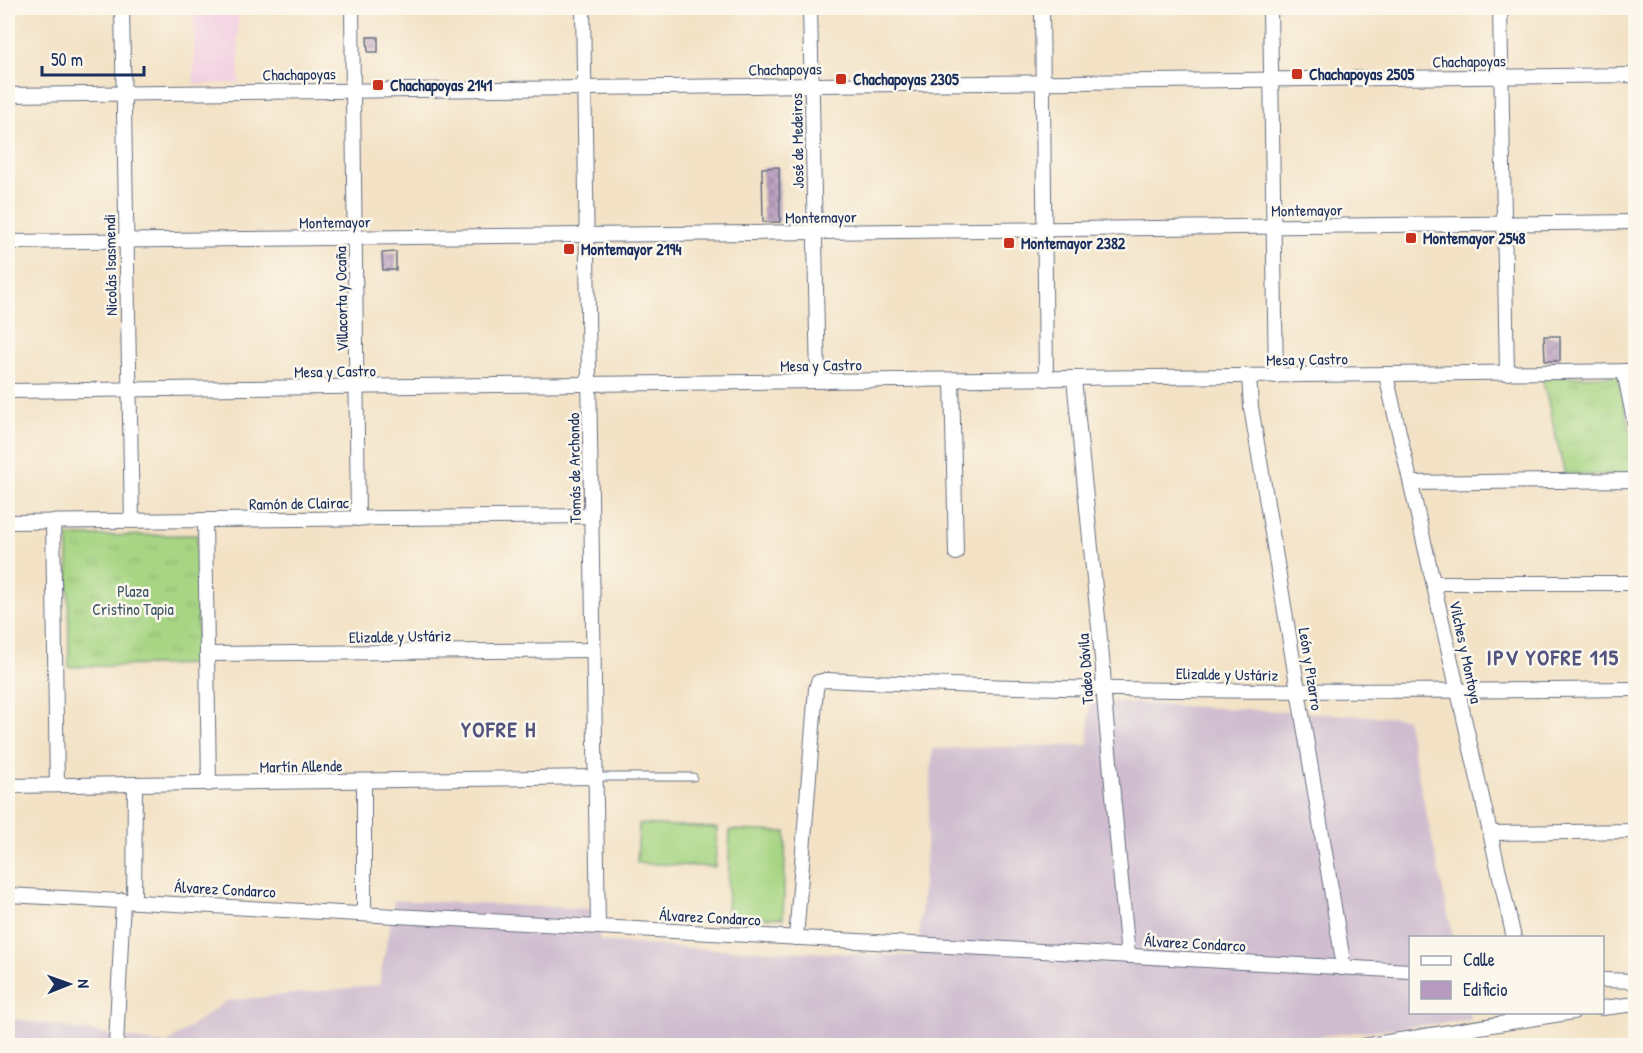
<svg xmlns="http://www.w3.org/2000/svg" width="1643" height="1053" viewBox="0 0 1643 1053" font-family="'Patrick Hand',sans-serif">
<defs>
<pattern id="grass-tufts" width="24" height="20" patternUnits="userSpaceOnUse" patternTransform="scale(1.5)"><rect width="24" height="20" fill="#a7d583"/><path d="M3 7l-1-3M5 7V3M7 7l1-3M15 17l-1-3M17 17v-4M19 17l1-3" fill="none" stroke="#8fb774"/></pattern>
<pattern id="building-cross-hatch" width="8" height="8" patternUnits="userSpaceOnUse" patternTransform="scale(1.5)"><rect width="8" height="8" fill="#b79abd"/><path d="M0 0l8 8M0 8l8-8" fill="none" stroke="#947e9d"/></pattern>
</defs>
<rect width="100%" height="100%" fill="#fbf7ec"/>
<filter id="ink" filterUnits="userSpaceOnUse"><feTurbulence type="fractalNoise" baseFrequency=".0167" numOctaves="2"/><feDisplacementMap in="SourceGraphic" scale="12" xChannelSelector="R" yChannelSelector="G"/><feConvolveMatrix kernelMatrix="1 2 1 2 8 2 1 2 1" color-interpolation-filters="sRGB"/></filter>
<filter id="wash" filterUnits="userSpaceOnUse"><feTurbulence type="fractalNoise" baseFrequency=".008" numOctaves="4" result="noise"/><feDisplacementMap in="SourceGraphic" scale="24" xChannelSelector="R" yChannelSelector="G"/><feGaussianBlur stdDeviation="1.35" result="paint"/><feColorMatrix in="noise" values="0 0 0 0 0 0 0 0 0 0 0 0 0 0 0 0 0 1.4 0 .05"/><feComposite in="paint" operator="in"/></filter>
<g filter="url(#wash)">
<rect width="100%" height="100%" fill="#f3e2c5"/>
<path fill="#f2cfe1" d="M194,8H238L239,83L194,84Z"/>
<path fill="#cfbdcf" d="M1090,701L1406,718L1453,937L1410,938V1012L1470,1013L1471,1020L1231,1046H8V1018L166,1044L226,1001L379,985L394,900L595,909L600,941L684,948L918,956L933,749L1088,745Z"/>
<g fill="url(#grass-tufts)" stroke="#618270" stroke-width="1.5">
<path d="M1618,376L1635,454V475H1565L1542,377Z"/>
<path d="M197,535V664L69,667L68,536Z"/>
</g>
<g fill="#a7d583" stroke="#618270" stroke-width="1.5">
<path d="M639,824L717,828L715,867L637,863Z"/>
<path d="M730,830L786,832L783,918L727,916Z"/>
</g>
<g id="blocks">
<g fill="url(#building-cross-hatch)">
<path d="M367,37H378V52H368Z"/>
<path d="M779,167L780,222H763L762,168Z"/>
<path d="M396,252V270H383L382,253Z"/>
<path d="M1544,336H1560V361H1545Z"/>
</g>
</g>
</g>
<g filter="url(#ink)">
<use href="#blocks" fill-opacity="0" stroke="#676e82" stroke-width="1.5"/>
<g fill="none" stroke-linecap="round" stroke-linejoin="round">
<defs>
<path id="lane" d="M594,777H693"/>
<g id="street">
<path d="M122,8L132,521"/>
<path d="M352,8L358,519"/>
<path d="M583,8L598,927"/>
<path d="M810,8L818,381"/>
<path d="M1042,8L1046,379"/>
<path d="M1270,8L1276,376"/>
<path d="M1500,8L1507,373"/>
<path d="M8,95L1636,75"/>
<path d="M8,242L1636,222"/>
<path d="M1624,371L1636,430"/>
<path d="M1386,375L1514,938"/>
<path d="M1249,376L1251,407L1342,955V968"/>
<path d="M1074,379L1103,668L1104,697L1128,956"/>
<path d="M952,380L956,553"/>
<path d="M8,391L1636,371"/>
<path d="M1411,483L1636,480"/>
<path d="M53,521L57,785"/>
<path d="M205,521L209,784"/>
<path d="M8,522L591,516"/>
<path d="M1434,583H1636"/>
<path d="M207,654L592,650"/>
<path d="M364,781V914"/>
<path d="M8,786L594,777"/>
<path d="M1491,833L1636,831"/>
<path d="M8,895L1410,971"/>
<path d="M134,901L135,785"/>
<path d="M796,938L816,689L818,682L826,680C1096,693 1366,692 1636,689"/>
<path d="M1602,980L1636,981"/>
<path d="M1602,1008L1636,1004"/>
<path d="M116,1046L123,900"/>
<path d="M1363,1046L1573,1012"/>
</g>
</defs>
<use href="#lane" stroke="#676e82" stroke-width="9"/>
<use href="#street" stroke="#676e82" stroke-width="16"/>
<use href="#lane" stroke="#fff" stroke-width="7"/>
<use href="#street" stroke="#fff" stroke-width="14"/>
</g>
</g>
<g fill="#c8321e" stroke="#fbf7ec" stroke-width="2">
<rect x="1291" y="68" width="12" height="12" rx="3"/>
<rect x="835" y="73" width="12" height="12" rx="3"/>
<rect x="372" y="79" width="12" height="12" rx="3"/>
<rect x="1405" y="232" width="12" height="12" rx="3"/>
<rect x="1003" y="237" width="12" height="12" rx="3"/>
<rect x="563" y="243" width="12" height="12" rx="3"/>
</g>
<g text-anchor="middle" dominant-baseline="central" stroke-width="5" stroke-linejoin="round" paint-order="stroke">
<g font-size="16" fill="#1b2f5e" stroke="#fbf7ec">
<text transform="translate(1469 61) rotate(-1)">Chachapoyas</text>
<text transform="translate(785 69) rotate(-1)">Chachapoyas</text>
<text transform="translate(299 74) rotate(-1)">Chachapoyas</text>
<text transform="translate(797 141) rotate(-91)">José de Medeiros</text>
<text transform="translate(1307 210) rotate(-1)">Montemayor</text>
<text transform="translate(821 217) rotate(-1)">Montemayor</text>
<text transform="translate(335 222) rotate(-1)">Montemayor</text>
<text transform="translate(110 265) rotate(-91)">Nicolás Isasmendi</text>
<text transform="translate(341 299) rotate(-91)">Villacorta y Ocaña</text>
<text transform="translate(1307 359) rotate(-1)">Mesa y Castro</text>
<text transform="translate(821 365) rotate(-1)">Mesa y Castro</text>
<text transform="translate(335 371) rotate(-1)">Mesa y Castro</text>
<text transform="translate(574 468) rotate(-91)">Tomás de Archondo</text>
<text transform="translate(299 503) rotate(-1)">Ramón de Clairac</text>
<text transform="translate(400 636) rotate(-1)">Elizalde y Ustáriz</text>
<text transform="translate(1466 652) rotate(78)">Vilches y Montoya</text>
<text transform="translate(1085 669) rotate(-94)">Tadeo Dávila</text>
<text transform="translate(1311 669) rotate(81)">León y Pizarro</text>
<text transform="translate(1227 674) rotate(1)">Elizalde y Ustáriz</text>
<text transform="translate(301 766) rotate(-1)">Martín Allende</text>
<text transform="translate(225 889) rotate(3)">Álvarez Condarco</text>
<text transform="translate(710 917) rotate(3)">Álvarez Condarco</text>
<text transform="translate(1195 943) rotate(3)">Álvarez Condarco</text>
</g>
<g font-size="16" font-weight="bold" fill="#1b2f5e" stroke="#fbf7ec" text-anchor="start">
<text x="1309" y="74">Chachapoyas 2505</text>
<text x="853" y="79">Chachapoyas 2305</text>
<text x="390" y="85">Chachapoyas 2141</text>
<text x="1423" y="238">Montemayor 2548</text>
<text x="1021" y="243">Montemayor 2382</text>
<text x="581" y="249">Montemayor 2194</text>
</g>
<g font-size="16" fill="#3e5867" stroke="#fbf7ec">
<text x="133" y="591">Plaza<tspan x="133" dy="18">Cristino Tapia</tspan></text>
</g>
<g font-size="22" font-weight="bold" letter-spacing="1.5" fill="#52547f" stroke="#fbf7ec">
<text x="1553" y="657">IPV YOFRE 115</text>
<text x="499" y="729">YOFRE H</text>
</g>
</g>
<rect width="1643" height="1053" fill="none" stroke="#fbf7ec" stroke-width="30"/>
<rect x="1409" y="936" width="195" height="78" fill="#fbf7ec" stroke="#a1a7b3" stroke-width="1.5"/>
<rect x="1421" y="956" width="30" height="9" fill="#ffffff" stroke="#a1a7b3" stroke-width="1.5"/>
<text x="1463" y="966" font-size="18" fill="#1b2f5e">Calle</text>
<rect x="1421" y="981" width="30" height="18" fill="#b79abd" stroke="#a1a7b3" stroke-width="1.5"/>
<text x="1463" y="996" font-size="18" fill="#1b2f5e">Edificio</text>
<g transform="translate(69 984) rotate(89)" stroke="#fbf7ec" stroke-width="4.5" paint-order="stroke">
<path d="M0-4.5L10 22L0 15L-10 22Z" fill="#1b2f5e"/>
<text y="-9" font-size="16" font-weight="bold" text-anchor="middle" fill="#1b2f5e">N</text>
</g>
<path d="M42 66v9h102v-9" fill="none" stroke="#1b2f5e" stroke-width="3"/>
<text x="51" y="66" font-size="18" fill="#1b2f5e" stroke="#fbf7ec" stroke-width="4.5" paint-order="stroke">50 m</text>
</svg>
